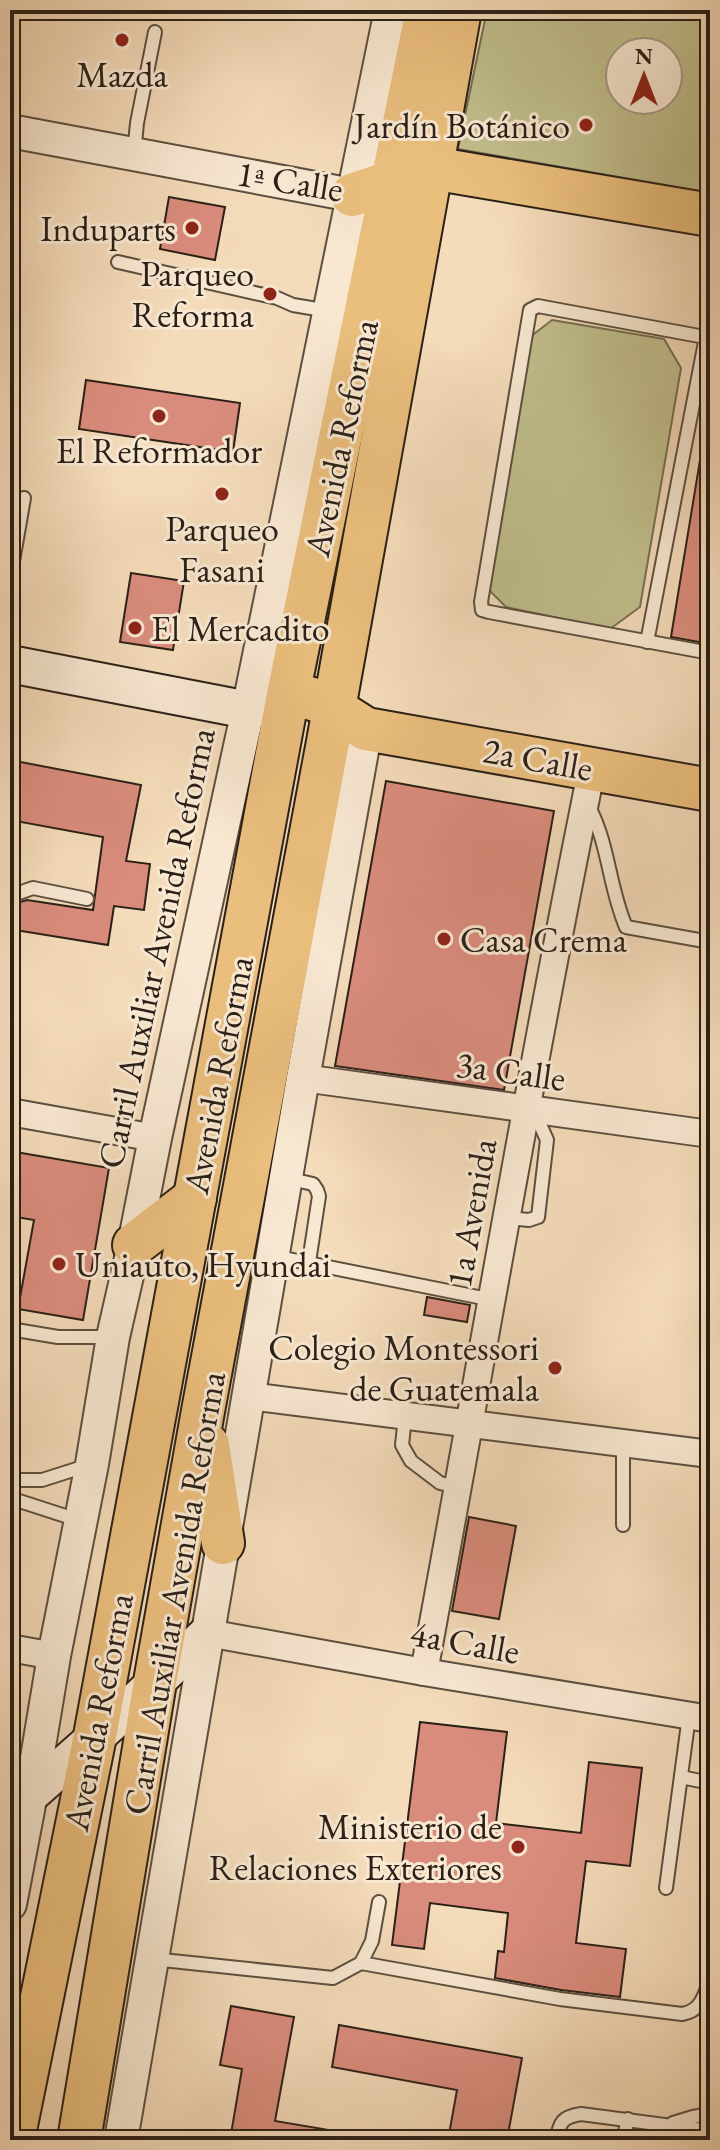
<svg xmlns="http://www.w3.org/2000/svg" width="720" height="2150" viewBox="0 0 720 2150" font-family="'EB Garamond',serif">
<rect width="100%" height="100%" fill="#f4dbb9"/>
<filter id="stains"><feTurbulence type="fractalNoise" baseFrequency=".0025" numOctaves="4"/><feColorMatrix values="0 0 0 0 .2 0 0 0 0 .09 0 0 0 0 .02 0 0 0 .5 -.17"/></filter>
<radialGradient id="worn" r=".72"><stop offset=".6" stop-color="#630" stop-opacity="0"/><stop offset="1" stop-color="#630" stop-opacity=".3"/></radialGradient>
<g fill="#c0be8c" stroke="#756f52" stroke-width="2" fill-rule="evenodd">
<path d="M487,10H710V193L458,149ZM620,52H668V100H620Z"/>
<path d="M552,320L664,339L681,368L640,607L610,629L506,607L485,586L530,337Z"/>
</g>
<g fill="#da8c7c" stroke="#2a2018" stroke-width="2">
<path d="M169,197L225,207L215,260L160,249Z"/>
<path d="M86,380L240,403L233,452L79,429Z"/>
<path d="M700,460L710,461V644L671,637Z"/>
<path d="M131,573L184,581L173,650L120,642Z"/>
<path d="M10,760L141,785L126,861L150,864L144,910L114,906L108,945L15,930L20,902L27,900L93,910L103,837L10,820Z"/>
<path d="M386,781L554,811L504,1090L335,1066Z"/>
<path d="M10,1151L109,1168L83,1320L18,1309L34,1220L10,1216Z"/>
<path d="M427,1297L470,1305L467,1322L424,1315Z"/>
<path d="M469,1517L516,1526L499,1619L452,1611Z"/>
<path d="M420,1722L507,1732L496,1823L581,1833L589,1762L642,1768L630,1866L586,1861L576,1943L626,1949L620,1997L561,1990L495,1978L498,1951L504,1952L508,1913L430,1903L424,1949L392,1945Z"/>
<path d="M231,2006L294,2017L275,2121L329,2130V2140H230L242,2069L220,2065Z"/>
<path d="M339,2025L522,2058L507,2140H448L457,2090L332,2067Z"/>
</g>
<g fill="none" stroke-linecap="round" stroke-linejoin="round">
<defs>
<g id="service">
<path d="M134,154L137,123L155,32"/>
<path d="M118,262L277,298L293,305L329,311"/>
<path d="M710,338L538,306L530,310L481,602L482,610L489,612L710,653"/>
<path d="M10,579L24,498"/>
<path d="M647,642L706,337"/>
<path d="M589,807C609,844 609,888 626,927L710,942"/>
<path d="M10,896L33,888L87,899"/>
<path d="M286,1178L313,1184L317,1190L319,1196L309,1262"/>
<path d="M507,1218L529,1220L538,1217L547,1140L534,1111"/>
<path d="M273,1256L493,1300"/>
<path d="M10,1329L58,1337H113"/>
<path d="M405,1417L402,1445L411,1461L440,1483L458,1487"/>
<path d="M623,1444V1525"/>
<path d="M10,1480H42L89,1465"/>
<path d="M10,1498L81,1521"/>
<path d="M681,1777L710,1783"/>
<path d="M666,1888L689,1716"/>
<path d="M153,1959L333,1978L361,1963L372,1941L379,1902"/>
<path d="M361,1963L560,1999L682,2014C701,2011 704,1996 710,1980"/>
<path d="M673,2123L693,2117L710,2114"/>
<path d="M556,2140C560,2122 562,2117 581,2114L710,2131"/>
<path d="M623,2140L628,2119"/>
</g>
<g id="minor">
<path d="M303,1078L710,1134"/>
<path d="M10,1112L155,1138"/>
<path d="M249,1396L710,1454"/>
<path d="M208,1633L424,1672L710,1719"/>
<path d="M10,1648L54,1656"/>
<path d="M424,1672C480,1370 531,1068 592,768"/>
</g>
<g id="tertiary">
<path d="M10,131L352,195"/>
<path d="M10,1904L31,1794L54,1656L92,1464L113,1337L134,1245L155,1138L248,710L391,10"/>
<path d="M121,2140L303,1078L366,729"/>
</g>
<g id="secondary">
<path d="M10,664L248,710L287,700"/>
<path d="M10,1807L31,1794L125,1711L208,1633"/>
</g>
<g id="primary">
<path d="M352,195L432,168L710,215"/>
<path d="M309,698L325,703L366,729L710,790"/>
<path d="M134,1245L195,1198"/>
<path d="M208,1445L223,1543"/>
<path d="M13,2140L95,1736L287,700L427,10"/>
<path d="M79,2140L155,1682L203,1411L328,742L460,10"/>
</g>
</defs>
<use href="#service" stroke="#5c4f40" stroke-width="16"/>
<use href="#minor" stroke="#5c4f40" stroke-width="30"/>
<use href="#tertiary" stroke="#5c4f40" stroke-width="36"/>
<use href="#secondary" stroke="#2a2018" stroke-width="40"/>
<use href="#primary" stroke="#2a2018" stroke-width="46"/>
<use href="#service" stroke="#f8e8d2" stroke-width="12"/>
<use href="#minor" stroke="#f8e8d2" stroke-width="26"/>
<use href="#tertiary" stroke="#f8e8d2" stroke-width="32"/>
<use href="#secondary" stroke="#f8e8d2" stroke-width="36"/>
<use href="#primary" stroke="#eabe7c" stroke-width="42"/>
</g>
<g fill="#8f2418" stroke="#f8e8d2" stroke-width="3">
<circle cx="122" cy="40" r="8"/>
<circle cx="586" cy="125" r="8"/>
<circle cx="192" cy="228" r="8"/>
<circle cx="270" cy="294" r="8"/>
<circle cx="159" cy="416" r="8"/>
<circle cx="222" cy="494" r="8"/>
<circle cx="135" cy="628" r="8"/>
<circle cx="444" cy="939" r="8"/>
<circle cx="59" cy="1264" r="8"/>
<circle cx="555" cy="1368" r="8"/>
<circle cx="518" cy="1847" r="8"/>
</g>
<g text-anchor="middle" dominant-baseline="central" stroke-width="6" stroke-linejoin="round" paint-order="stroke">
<g font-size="36" fill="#2a2018" stroke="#f8e8d2" text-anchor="end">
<text x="122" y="74" text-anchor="middle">Mazda</text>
<text x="570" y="125">Jardín Botánico</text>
<text x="176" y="228">Induparts</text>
<text x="254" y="273">Parqueo<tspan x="254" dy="41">Reforma</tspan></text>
<text x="159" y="450" text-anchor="middle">El Reformador</text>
<text x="222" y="528" text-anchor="middle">Parqueo<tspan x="222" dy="41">Fasani</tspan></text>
<text x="151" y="628" text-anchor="start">El Mercadito</text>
<text x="460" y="939" text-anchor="start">Casa Crema</text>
<text x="75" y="1264" text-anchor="start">Uniauto, Hyundai</text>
<text x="539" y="1347">Colegio Montessori<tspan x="539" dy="41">de Guatemala</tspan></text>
<text x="502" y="1826">Ministerio de<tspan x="502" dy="41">Relaciones Exteriores</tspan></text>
</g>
<g font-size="36" fill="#2a2018" stroke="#f8e8d2">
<text transform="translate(290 181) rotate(9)">1ª Calle</text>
<text transform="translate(341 438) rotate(-78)">Avenida Reforma</text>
<text transform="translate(538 759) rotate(10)">2a Calle</text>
<text transform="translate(156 948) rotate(-78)">Carril Auxiliar Avenida Reforma</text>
<text transform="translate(511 1071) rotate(8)">3a Calle</text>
<text transform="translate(218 1075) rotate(-79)">Avenida Reforma</text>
<text transform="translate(471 1213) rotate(-80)">1a Avenida</text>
<text transform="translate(174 1593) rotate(-80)">Carril Auxiliar Avenida Reforma</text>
<text transform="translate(465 1642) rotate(10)">4a Calle</text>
<text transform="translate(98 1712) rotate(-79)">Avenida Reforma</text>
</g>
</g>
<rect width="720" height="2150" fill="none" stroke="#f4dbb9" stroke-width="40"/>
<rect x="12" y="12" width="696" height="2126" fill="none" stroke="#2a2018" stroke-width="4"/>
<rect x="20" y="20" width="680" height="2110" fill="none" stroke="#2a2018" stroke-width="2"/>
<g transform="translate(644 76)"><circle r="38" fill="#f8e8d2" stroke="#a69888" stroke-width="2"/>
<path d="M0-6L14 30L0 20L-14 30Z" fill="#8f2418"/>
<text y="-12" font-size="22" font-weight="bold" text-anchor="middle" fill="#2a2018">N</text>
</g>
<rect width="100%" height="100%" filter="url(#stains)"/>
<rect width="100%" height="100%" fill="url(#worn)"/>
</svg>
